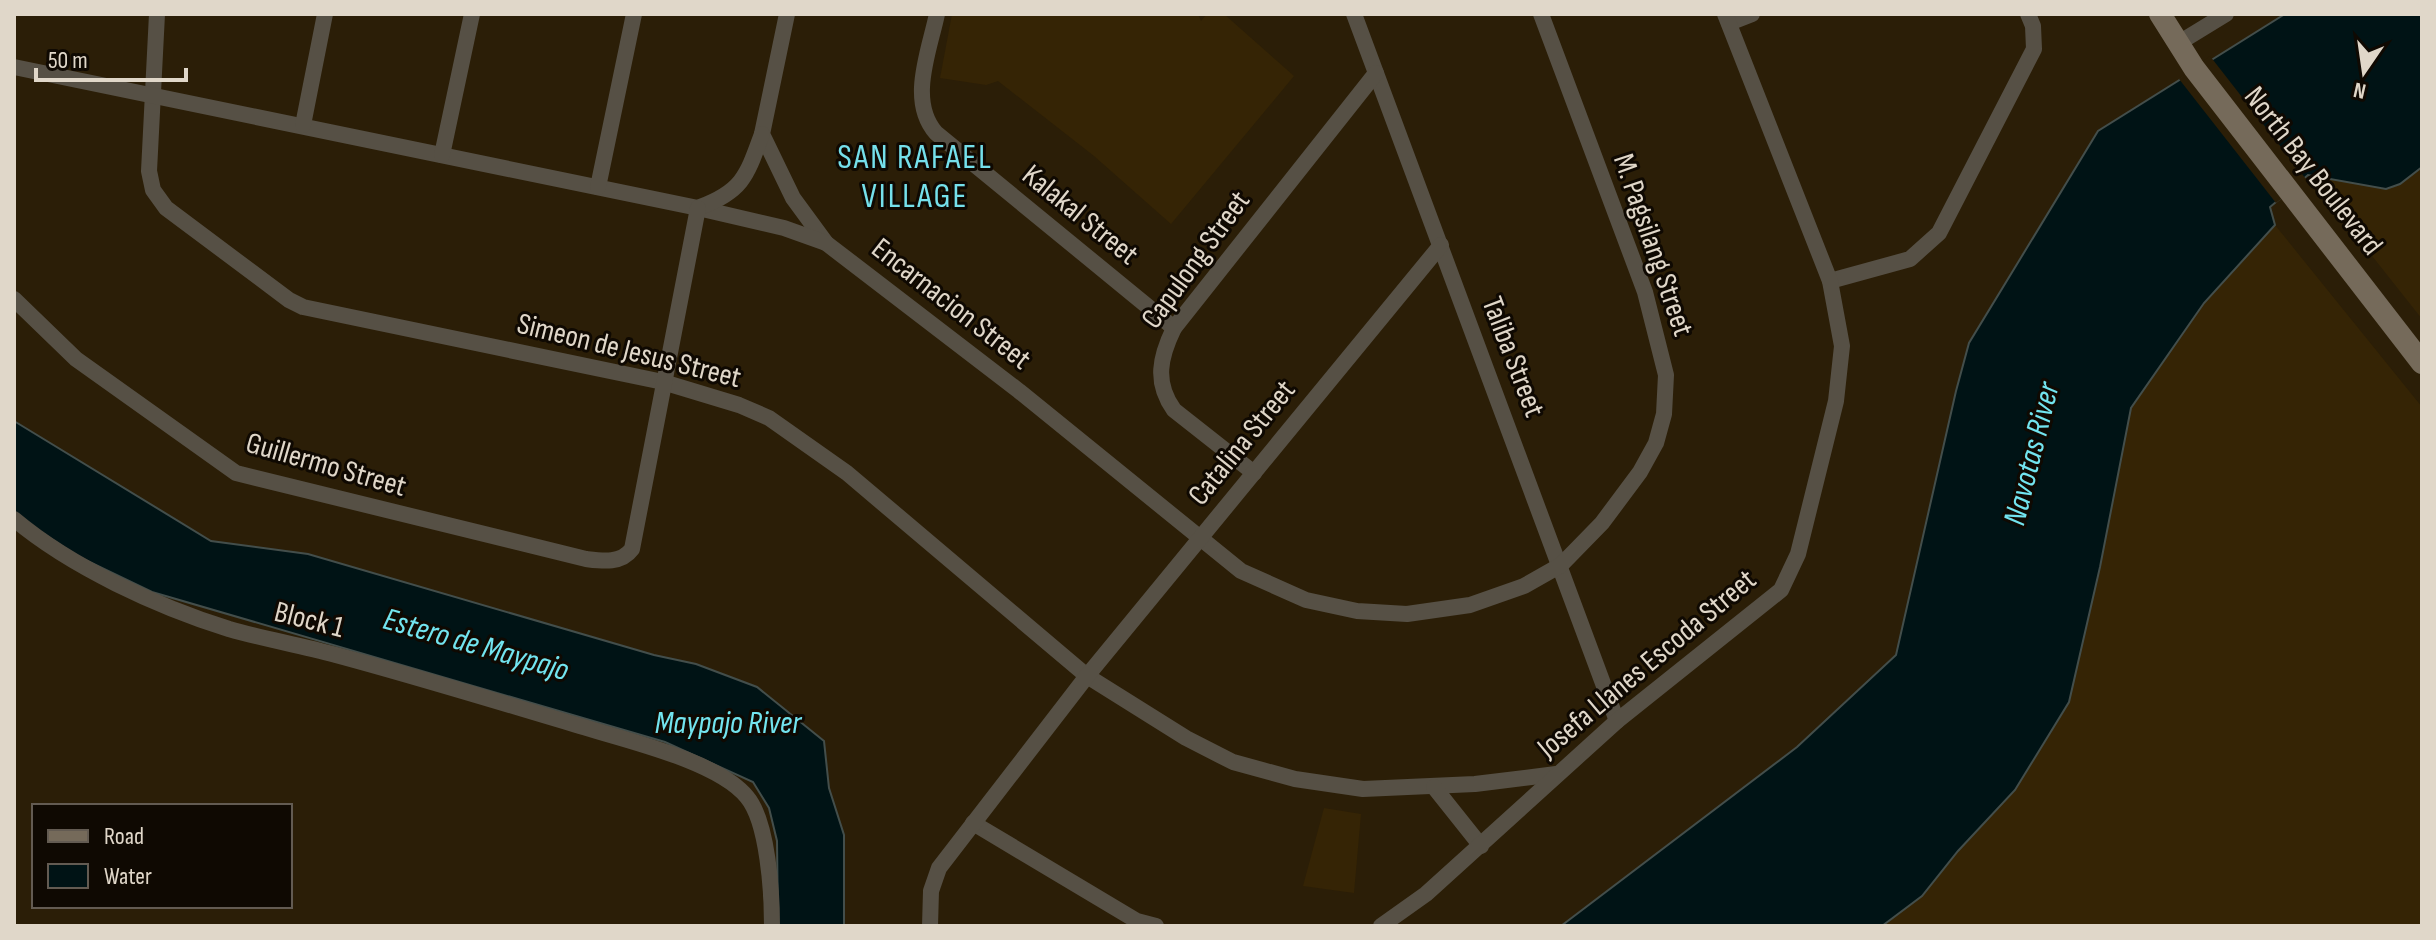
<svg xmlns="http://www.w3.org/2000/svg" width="2436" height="940" viewBox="0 0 2436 940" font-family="'Sofia Sans Condensed',sans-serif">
<rect width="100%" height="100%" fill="#2b1e07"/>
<g fill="#352405">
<path d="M952,14H1198L1201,21L1207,14H1224L1294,76L1171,224L1094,156L998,81L986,85L940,78Z"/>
<path d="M2422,167V319L2308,175L2386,189L2400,184Z"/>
<path d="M2275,225L2422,407V926H1882L1922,896L1958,851L2015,790L2069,702L2100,567L2130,408L2204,303Z"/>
<path d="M1324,808L1361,814L1354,893L1303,886Z"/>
</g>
<g fill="#001315" stroke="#434e4b" stroke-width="2">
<path d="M2285,14H2422V167L2400,184L2386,189L2308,175L2270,207L2275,225L2204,303L2131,408L2100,567L2069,702L2015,790L1958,851L1922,896L1882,926H1561L1797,747L1896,655L1956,391L1969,343L2098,131Z"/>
<path d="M14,421L211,541L308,554L654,655L696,664L757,687L824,741L829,788L844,835V926H778L777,841L769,808L753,782L665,742L152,592L77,556L14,514Z"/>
</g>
<path fill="#2b1e07" d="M2210,56L2306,179L2276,203L2179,79Z"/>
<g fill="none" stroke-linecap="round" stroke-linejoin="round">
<g stroke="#565045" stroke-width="16">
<path d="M157,14L149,171L153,190L166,208L289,300L303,307L663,382L739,405L769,418L847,473L1087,676L1186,738L1233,762L1295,779L1363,789L1475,784L1556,774"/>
<path d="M787,14L762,134L793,198L826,243"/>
<path d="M937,14C929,52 908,101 936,133L1174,328"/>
<path d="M1354,14L1617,721"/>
<path d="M1729,23L1752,14"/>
<path d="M2177,44L2226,14"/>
<path d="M14,67L698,208L784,228L826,243L1019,391L1241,571L1306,600L1357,611L1407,614L1470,605L1524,586L1561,565L1602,523L1640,472L1656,443L1664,414L1666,375L1645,292L1541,14"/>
<path d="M303,125L325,14"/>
<path d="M442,155L472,14"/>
<path d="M598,187L634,14"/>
<path d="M700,207C743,191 747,175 762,134"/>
<path d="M1830,281L1910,259L1939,233L2034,49L2033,26L2028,14"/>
<path d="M14,299L76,359L236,473L586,559C602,561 621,564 632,549L698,208"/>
<path d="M1254,473L1174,410C1154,382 1160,357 1174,328L1376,73"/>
<path d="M14,519C71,567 158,607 229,629C264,639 300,645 336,655C418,677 499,702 580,726C625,740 718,761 747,797C768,822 772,893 772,926"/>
<path d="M1434,787L1481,846"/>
<path d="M973,823L1137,921L1156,926"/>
<path d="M930,926L931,891L939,868L1087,676L1441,245"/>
<path d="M1381,926L1426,894L1617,721L1781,590L1798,554L1836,401L1842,346L1830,281L1725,14"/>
</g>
<path stroke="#756a5a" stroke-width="22" d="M2160,14L2194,68L2422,363"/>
</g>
<g text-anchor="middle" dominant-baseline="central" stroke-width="6" stroke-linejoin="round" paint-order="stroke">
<g font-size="30" fill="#e0d7c9" stroke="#0f0902">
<text transform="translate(2313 171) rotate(52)">North Bay Boulevard</text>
<text transform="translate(1080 215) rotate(39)">Kalakal Street</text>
<text transform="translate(1653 245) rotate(71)">M. Pagsilang Street</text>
<text transform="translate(1196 260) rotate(-54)">Capulong Street</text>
<text transform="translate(951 304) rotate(38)">Encarnacion Street</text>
<text transform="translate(629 351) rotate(14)">Simeon de Jesus Street</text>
<text transform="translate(1513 357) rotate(69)">Taliba Street</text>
<text transform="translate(1242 443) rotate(-51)">Catalina Street</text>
<text transform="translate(326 465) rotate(16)">Guillermo Street</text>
<text transform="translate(309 620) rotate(14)">Block 1</text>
<text transform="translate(1647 664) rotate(-40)">Josefa Llanes Escoda Street</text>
</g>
<g font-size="32" font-style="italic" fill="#72e4ef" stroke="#0f0902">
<text transform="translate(2032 454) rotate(-76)">Navotas River</text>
<text transform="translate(476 645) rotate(16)">Estero de Maypajo</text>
<text x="728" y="723">Maypajo River</text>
</g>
<g font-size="34" letter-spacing="2" fill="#75e0eb" stroke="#0f0902">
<text x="915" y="157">SAN RAFAEL<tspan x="915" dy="39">VILLAGE</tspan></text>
</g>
</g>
<rect width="2436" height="940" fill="none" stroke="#e0d7c9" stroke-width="32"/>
<rect x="32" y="804" width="260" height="104" fill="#0f0902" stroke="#635b52" stroke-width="2"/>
<rect x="48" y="830" width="40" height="12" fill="#756a5a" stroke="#635b52" stroke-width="2"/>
<text x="104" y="844" font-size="24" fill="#e0d7c9">Road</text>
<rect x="48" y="864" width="40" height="24" fill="#001315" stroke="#635b52" stroke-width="2"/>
<text x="104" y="884" font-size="24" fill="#e0d7c9">Water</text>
<g transform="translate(2364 72) rotate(193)" stroke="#0f0902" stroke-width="6" paint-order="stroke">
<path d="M0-6L14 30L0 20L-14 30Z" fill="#e0d7c9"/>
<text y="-12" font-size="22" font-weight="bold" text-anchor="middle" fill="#e0d7c9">N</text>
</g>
<path d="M36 68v12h150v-12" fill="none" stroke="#e0d7c9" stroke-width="4"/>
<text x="48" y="68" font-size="24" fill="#e0d7c9" stroke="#0f0902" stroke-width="6" paint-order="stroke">50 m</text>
</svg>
